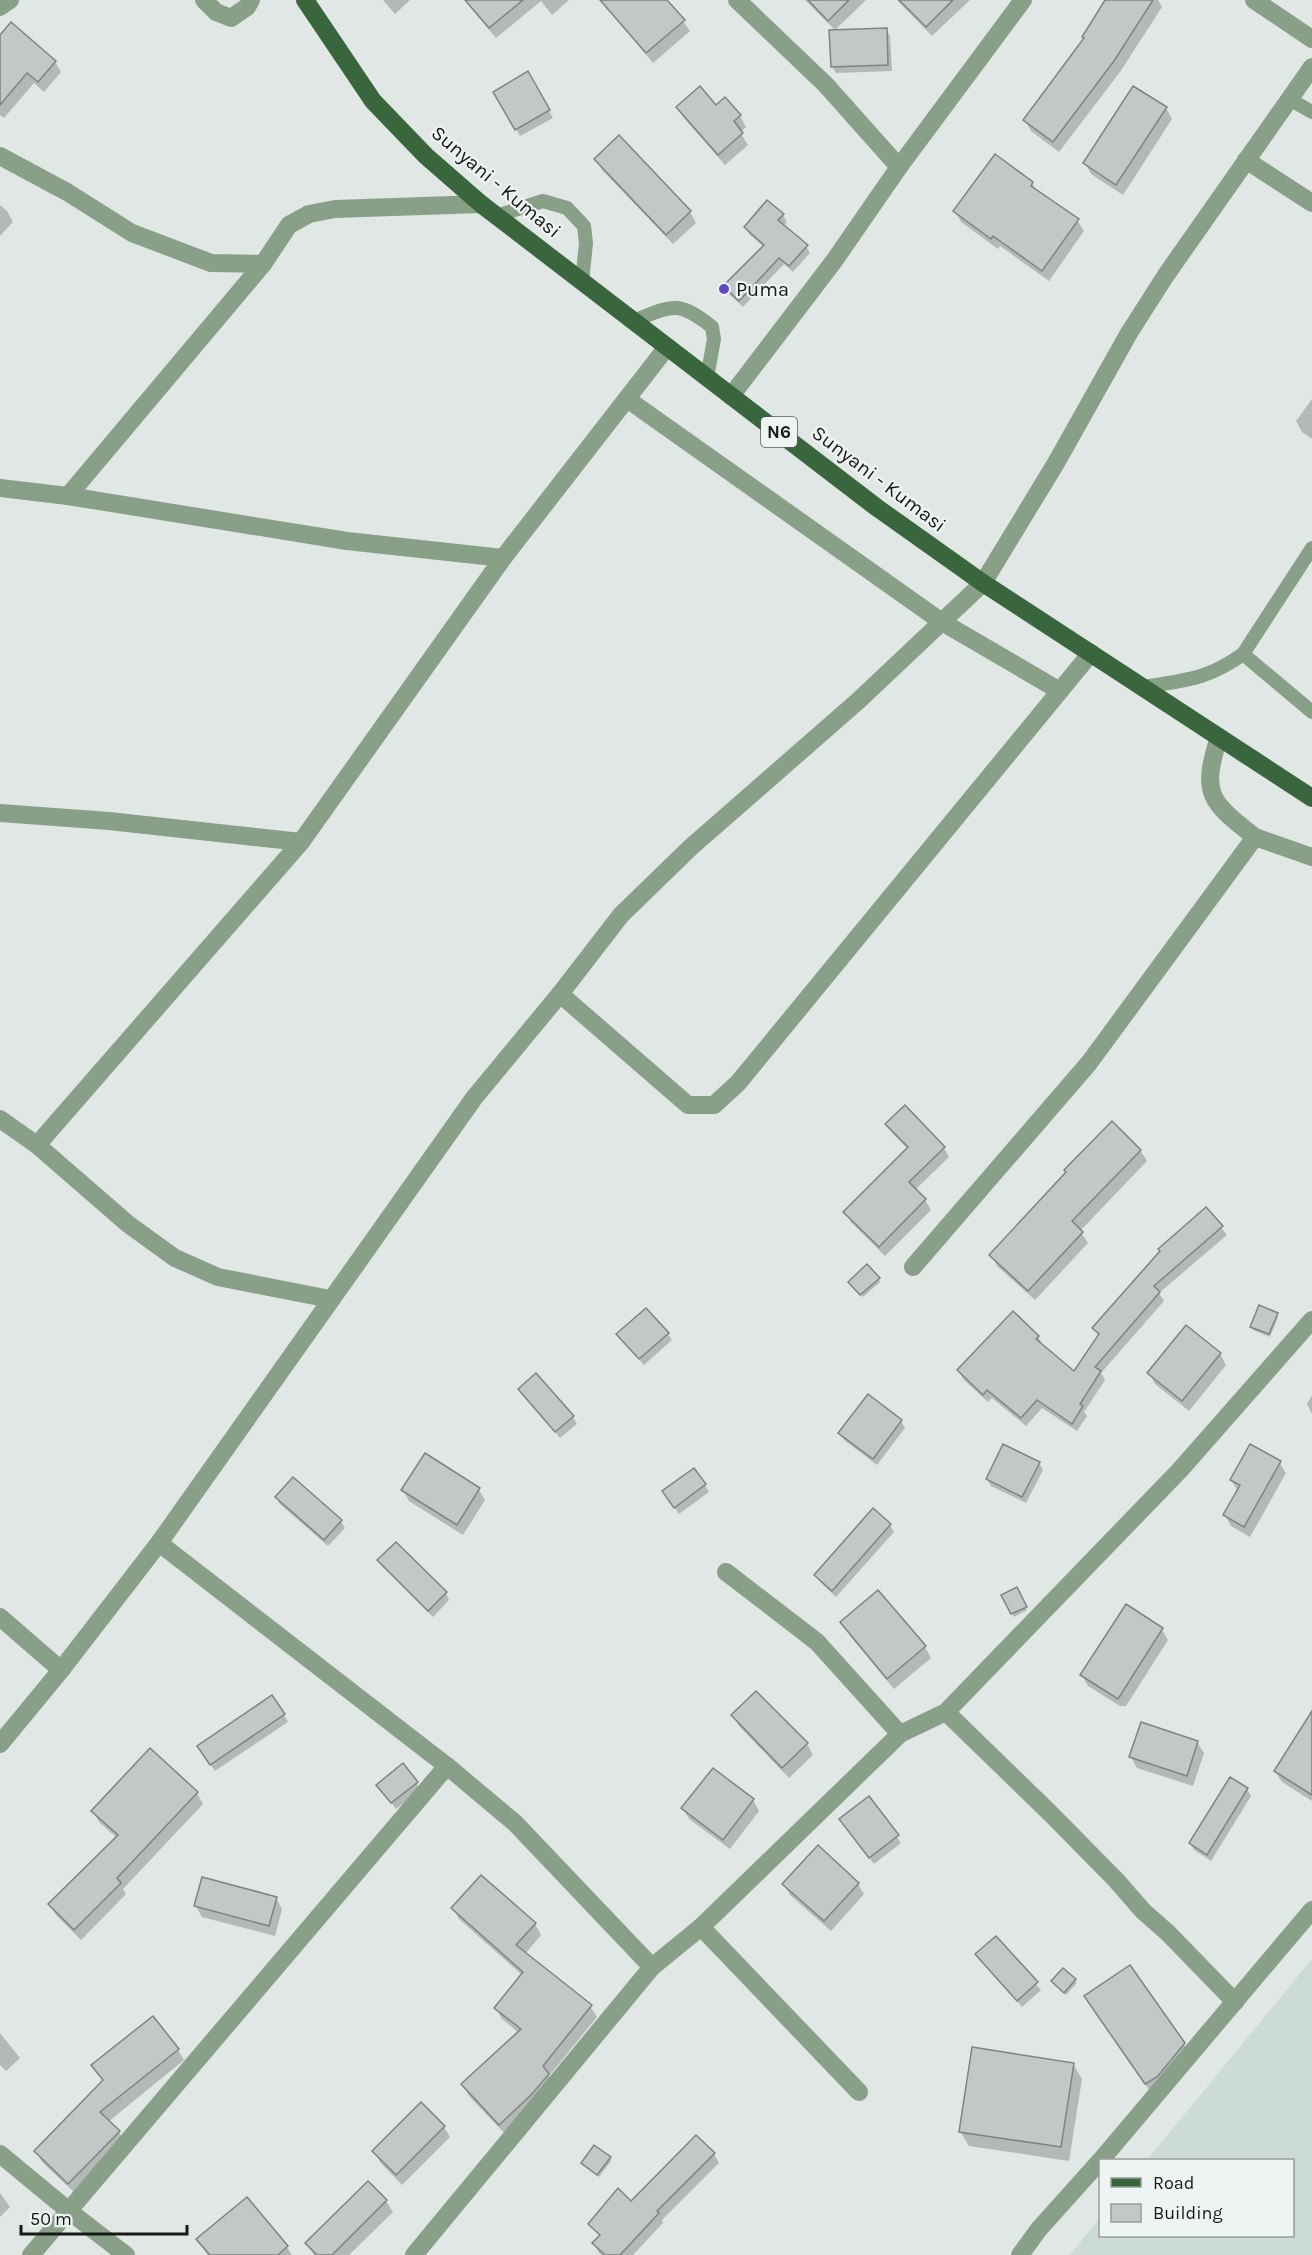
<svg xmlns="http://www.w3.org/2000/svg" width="1312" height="2255" viewBox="0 0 1312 2255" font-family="Karla,sans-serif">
<rect width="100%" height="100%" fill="#e1e7e4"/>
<path fill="#cddbd5" d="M1312,1959V2255H1070L1100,2218V2236H1292V2160H1147Z"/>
<g fill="#0003">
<path d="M383,0H410L395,14Z"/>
<path d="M464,0H569L552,15L541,1L496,38Z"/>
<path d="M600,0H665L683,21L690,31L653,63Z"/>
<path d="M805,0H866L835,30Z"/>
<path d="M897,0H970L932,36Z"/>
<path d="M1107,0H1158L1162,7L1120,72L1059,152L1031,131L1025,120L1085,40Z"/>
<path d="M886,29L890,36L892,71L836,73L832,66Z"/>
<path d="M0,37L55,62L61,72L44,92L34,83L4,118L0,115Z"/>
<path d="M528,73L553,118L520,136L495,92Z"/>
<path d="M678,107H716L740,116L746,127L740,132L748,145L725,165L684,118Z"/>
<path d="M1166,108L1172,119L1123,195L1091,174L1085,163Z"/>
<path d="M596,159L690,212L696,223L673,244L602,170Z"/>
<path d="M1032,183L1037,192L1077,220L1084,231L1049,281L1000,246L998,249L961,222L955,211Z"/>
<path d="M0,205L7,211L13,222L0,236Z"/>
<path d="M783,215L787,222L783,226L806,246L810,253L793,272L784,264L743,307L729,294L725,287L764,247L749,234L745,227Z"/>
<path d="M1312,399V439L1302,432L1296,421Z"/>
<path d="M887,1124L944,1148L949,1157L915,1190L925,1200L931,1210L885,1256L851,1222L845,1212L908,1149L893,1134Z"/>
<path d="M1140,1150L1147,1161L1080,1231L1088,1243L1035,1300L997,1266L991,1255Z"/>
<path d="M1206,1209L1227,1235L1159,1293L1164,1301L1101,1373L1105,1380L1084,1412L1087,1416L1077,1431L1042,1408L1026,1426L992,1398L988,1402L963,1379L959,1370L1038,1337L1043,1345L1074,1373L1099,1337L1094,1328Z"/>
<path d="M879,1279L880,1282L863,1297L851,1285Z"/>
<path d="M1277,1314L1278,1317L1270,1337L1253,1330L1251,1327Z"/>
<path d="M618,1334H668L672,1340L644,1365Z"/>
<path d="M1220,1354L1226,1365L1189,1411L1155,1384L1149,1373Z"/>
<path d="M520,1389L573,1417L577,1424L560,1438Z"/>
<path d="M1312,1395V1414L1307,1404Z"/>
<path d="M901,1421L905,1428L877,1465L844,1440L840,1433Z"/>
<path d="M425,1456L479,1490L485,1500L463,1535L409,1501L403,1490Z"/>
<path d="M1279,1462L1286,1473L1250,1537L1231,1526L1225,1515L1238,1491L1231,1480Z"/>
<path d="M1039,1463L1043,1470L1026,1503L991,1486L987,1479Z"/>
<path d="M705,1485L709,1492L679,1514L668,1499Z"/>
<path d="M276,1497L341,1521L345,1528L328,1546L280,1504Z"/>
<path d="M890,1525L894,1532L836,1597L820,1582L816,1575Z"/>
<path d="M379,1561L446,1593L449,1600L433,1617L383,1567Z"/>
<path d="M1016,1589L1027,1610L1014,1617L1003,1595Z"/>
<path d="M878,1592L925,1647L931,1658L894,1689L851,1637L844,1626Z"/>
<path d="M1126,1606L1162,1630L1168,1640L1126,1706H1120L1088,1686L1082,1675Z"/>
<path d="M756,1693L807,1744L813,1755L789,1778L739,1726L733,1715Z"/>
<path d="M1312,1714V1801L1282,1782L1275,1771Z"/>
<path d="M284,1715L288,1722L215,1771L203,1754Z"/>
<path d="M1197,1742L1204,1753L1193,1786L1137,1768L1131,1757Z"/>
<path d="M150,1750L197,1793L203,1804L123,1889L126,1894L81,1940L56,1915L50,1905L117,1838L99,1822L93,1811Z"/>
<path d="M403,1765L421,1790L396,1809L378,1785Z"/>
<path d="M1247,1789L1251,1796L1211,1861L1194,1850L1190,1843Z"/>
<path d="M869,1798L901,1843L874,1864L845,1826Z"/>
<path d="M753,1800L759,1811L730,1849L689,1819L683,1808Z"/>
<path d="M481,1877L535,1924L541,1935L525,1954L590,2006L597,2017L549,2076L554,2085L506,2135L469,2096L463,2085L519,2033L502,2019L496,2008L522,1975L459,1919L453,1908Z"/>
<path d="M784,1884H858L864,1894L831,1931L790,1895Z"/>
<path d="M276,1898L282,1909L275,1936L202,1917L196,1906Z"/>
<path d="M996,1938L1041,1990L1022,2007L977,1954Z"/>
<path d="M1063,1970L1077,1983L1066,1995L1055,1984Z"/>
<path d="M1092,2008L1184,2044L1190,2055L1152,2094Z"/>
<path d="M0,2033L20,2058L6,2071L0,2065Z"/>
<path d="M178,2050L184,2060L108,2122L119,2132L125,2143L75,2193L42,2162L36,2151L104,2081L93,2065Z"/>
<path d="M1073,2064L1082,2079L1069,2161L969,2146L960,2131Z"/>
<path d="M444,2127L450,2137L402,2185L380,2162L374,2151Z"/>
<path d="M714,2154L719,2163L662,2220L663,2223L633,2255H602L599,2253L594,2243L600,2237L590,2224Z"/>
<path d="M610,2158L611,2161L599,2177L582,2163Z"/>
<path d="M368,2183L386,2201L393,2212L349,2255H314L307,2244Z"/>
<path d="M0,2193L10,2207L0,2217Z"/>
<path d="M247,2199L287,2247L292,2255H208L204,2250L198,2240Z"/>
</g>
<g fill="#c2c8c8" stroke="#7e8383" stroke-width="1.5">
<path d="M465,0H523L489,28Z"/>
<path d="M600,0H667L685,20L646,53Z"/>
<path d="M808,0H849L828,21Z"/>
<path d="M899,0H953L926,27Z"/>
<path d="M1105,0H1153L1114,61L1053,142L1023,120L1084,38L1082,37Z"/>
<path d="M11,22L56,61L38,82L27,73L0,105V35Z"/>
<path d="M887,28L888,65L831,67L829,30Z"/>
<path d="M528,71L550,110L515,130L493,92Z"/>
<path d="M700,86L716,105L725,97L741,115L734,121L743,133L718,155L676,107Z"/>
<path d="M1133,86L1167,107L1116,185L1083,163Z"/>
<path d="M619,135L691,211L666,235L594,159Z"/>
<path d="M995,154L1033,182L1031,186L1079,219L1042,271L993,236L991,239L953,211Z"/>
<path d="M767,200L784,214L778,220L808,245L789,266L779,258L739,301L723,286L764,245L744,227Z"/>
<path d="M905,1105L945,1147L909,1182L926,1199L879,1247L843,1212L908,1147L885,1124Z"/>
<path d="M1112,1121L1141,1150L1072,1221L1083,1232L1028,1291L989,1255L1066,1172L1064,1170Z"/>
<path d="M1206,1207L1223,1226L1154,1286L1160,1292L1095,1367L1101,1371L1080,1404L1083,1406L1072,1424L1037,1400L1021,1418L987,1390L983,1395L957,1370L1013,1311L1039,1336L1036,1339L1074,1371L1099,1334L1092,1328L1160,1251L1158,1249Z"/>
<path d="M867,1264L880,1278L860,1295L848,1282Z"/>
<path d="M1259,1305L1278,1313L1269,1334L1250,1327Z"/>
<path d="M646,1308L669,1333L639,1359L616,1334Z"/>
<path d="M1186,1325L1221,1353L1182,1401L1147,1373Z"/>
<path d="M536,1373L574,1416L555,1432L518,1389Z"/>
<path d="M868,1394L902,1420L873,1459L838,1433Z"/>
<path d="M1003,1444L1040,1462L1022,1497L986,1479Z"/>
<path d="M1250,1444L1281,1461L1244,1527L1223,1515L1240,1485L1230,1480Z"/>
<path d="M425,1453L480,1488L457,1525L401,1490Z"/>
<path d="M694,1468L706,1484L674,1508L662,1491Z"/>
<path d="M293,1477L342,1520L324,1540L275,1497Z"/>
<path d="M873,1508L891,1524L832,1591L814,1575Z"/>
<path d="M396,1542L447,1592L428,1611L377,1560Z"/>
<path d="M1017,1587L1027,1607L1011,1614L1001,1595Z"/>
<path d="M878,1590L926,1646L887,1679L840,1622Z"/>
<path d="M1126,1604L1163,1628L1118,1699L1080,1675Z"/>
<path d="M756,1691L808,1743L782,1768L731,1715Z"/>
<path d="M272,1695L285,1714L210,1765L197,1746Z"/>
<path d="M1312,1711V1795L1274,1771Z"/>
<path d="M1141,1722L1198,1741L1187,1776L1129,1757Z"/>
<path d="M150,1748L198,1792L117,1878L121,1883L74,1930L48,1904L118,1835L91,1811Z"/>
<path d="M403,1763L418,1782L391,1803L376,1785Z"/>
<path d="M713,1768L754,1799L723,1840L681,1808Z"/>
<path d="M1230,1777L1248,1788L1207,1855L1189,1843Z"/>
<path d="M869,1796L899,1835L869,1858L839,1819Z"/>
<path d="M818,1845L859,1883L824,1921L782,1884Z"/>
<path d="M481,1875L536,1923L516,1945L592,2005L543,2066L549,2074L531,2095L499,2125L461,2084L521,2029L494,2008L523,1972L451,1908Z"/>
<path d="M202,1877L277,1897L269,1926L194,1906Z"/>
<path d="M996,1936L1038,1982L1017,2001L975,1954Z"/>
<path d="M1130,1965L1185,2043L1157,2077L1145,2084L1084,1996Z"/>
<path d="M1063,1968L1076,1979L1064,1993L1051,1981Z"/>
<path d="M153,2016L179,2049L100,2112L120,2131L68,2184L34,2151L103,2080L91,2065Z"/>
<path d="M972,2047L1074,2063L1061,2147L959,2132Z"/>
<path d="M421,2102L445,2126L396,2175L372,2151Z"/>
<path d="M696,2135L715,2153L657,2211L659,2213L620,2255H605L592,2243L600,2235L588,2224L618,2188L631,2201Z"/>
<path d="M594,2145L611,2157L597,2175L581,2163Z"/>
<path d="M368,2181L387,2200L332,2255H317L305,2243Z"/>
<path d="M247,2197L288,2246L278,2255H210L196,2239Z"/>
</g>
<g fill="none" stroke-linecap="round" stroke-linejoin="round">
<g stroke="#88a088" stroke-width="14">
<path d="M1289,99L1312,112"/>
<path d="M496,216L543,201L567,208L584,226L586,243L582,282"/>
<path d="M633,321C672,306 677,299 712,327L714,339L707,378"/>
<path d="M1243,654L1312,548"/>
<path d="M1143,687C1185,680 1207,680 1243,654L1312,712"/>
</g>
<g stroke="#88a088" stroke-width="18">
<path d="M204,0L216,12L231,18L247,7L251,0"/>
<path d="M737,0L826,85L899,167"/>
<path d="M1254,0L1312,39"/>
<path d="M0,7L10,0"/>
<path d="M0,156L67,192L132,233L211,263L263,264"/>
<path d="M1246,160L1312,203"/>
<path d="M731,396L834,261L899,167L1023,0"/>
<path d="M627,399L942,622L1060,691"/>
<path d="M0,488L68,496L347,541L503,558"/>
<path d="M68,496L263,264L289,225L309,214L335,209L481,204"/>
<path d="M0,813L109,821L301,842"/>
<path d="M1255,837L1312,857"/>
<path d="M560,994L688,1105H714L738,1083L1091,653"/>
<path d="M0,1119L37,1145L128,1224L175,1258L218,1277L330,1299"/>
<path d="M37,1145L301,842L503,558L667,347"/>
<path d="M913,1267L1089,1063L1255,837C1209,801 1201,794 1219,737"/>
<path d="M159,1543L447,1766L515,1823L652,1967"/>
<path d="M726,1572L817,1642L900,1734"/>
<path d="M0,1617L61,1670"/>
<path d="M946,1712L1050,1813L1116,1880L1143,1911L1168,1933L1235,2002"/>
<path d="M0,1744L61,1670L159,1543L474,1098L560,994L621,915L691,847L858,701L983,583L1056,463L1129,333L1166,275L1312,67"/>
<path d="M701,1927L859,2092"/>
<path d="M0,2154L69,2211L126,2255"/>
<path d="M1101,2160L1312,1910"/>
<path d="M31,2255L447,1766"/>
<path d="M414,2255L652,1967L701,1927L900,1734L946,1712L1180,1470L1312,1320"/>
<path d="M1020,2255L1039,2229L1100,2161"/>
</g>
<path stroke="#39663c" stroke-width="18" d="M305,0L373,101L426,156L481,204L876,507L983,583L1312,798"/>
</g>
<circle fill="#6248c1" stroke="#eef4f1" stroke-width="2" cx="724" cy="289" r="6"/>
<g text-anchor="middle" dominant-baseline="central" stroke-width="4.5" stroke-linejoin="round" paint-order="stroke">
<rect fill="#eef4f1" stroke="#585b59" stroke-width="1.5" x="761" y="417" width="36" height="30" rx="4.5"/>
<g font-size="18" font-weight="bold" fill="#171918">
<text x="779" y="432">N6</text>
</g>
<g font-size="20" fill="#171918" stroke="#eef4f1">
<text transform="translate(496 182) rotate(40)">Sunyani - Kumasi</text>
<text transform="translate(879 479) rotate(37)">Sunyani - Kumasi</text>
</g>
<g font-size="20" fill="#171918" stroke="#eef4f1" text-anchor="start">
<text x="736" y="289">Puma</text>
</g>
</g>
<rect x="1099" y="2159" width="195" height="78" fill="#eef4f1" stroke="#989c9a" stroke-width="1.5"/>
<rect x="1111" y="2178" width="30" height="9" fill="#39663c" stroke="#989c9a" stroke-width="1.5"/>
<text x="1153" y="2189" font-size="18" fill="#171918">Road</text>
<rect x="1111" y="2204" width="30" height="18" fill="#c2c8c8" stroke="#989c9a" stroke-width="1.5"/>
<text x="1153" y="2219" font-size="18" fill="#171918">Building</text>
<path d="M21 2225v9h166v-9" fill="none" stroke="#171918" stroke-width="3"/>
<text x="30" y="2225" font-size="18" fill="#171918" stroke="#eef4f1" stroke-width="4.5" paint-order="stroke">50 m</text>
</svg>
